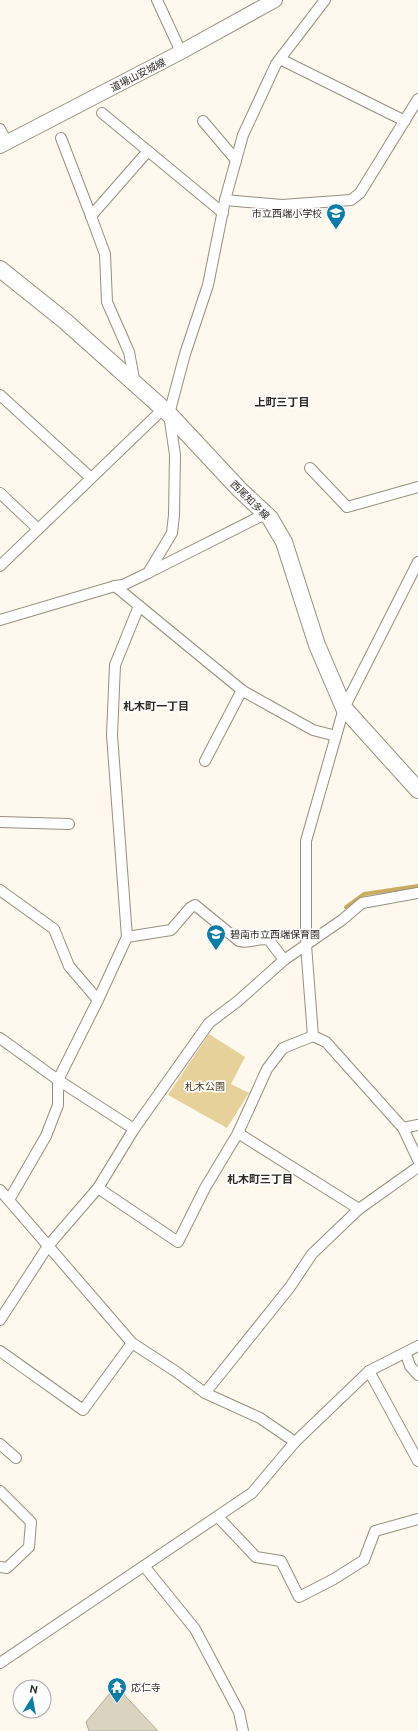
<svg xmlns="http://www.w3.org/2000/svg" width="418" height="1731" viewBox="0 0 418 1731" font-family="Ubuntu,'Noto Sans JP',sans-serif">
<rect width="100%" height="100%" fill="#fef9ee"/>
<path fill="#e7d19a" d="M209,1034L245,1057L231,1084L249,1093L227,1128L168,1095Z"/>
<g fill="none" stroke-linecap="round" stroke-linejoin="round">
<path stroke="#c9ad62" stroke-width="4" d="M346,907L364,894L418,886"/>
</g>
<path fill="#dad3c0" stroke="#b3ac9a" d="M116,1686L158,1731H89L86,1722Z"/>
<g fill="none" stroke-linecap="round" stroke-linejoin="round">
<defs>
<g id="minor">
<path d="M157,0L181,52"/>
<path d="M280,59L405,121"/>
<path d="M102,113L223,213"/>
<path d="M203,121L236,160"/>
<path d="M0,129L7,142"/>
<path d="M61,138L91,216L148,151"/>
<path d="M225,200L282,205L351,200L360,193L418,99"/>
<path d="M91,216L105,254L107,302L129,352L135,384"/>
<path d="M0,395L91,478"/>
<path d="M310,468L347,507L418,487"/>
<path d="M0,493L38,529"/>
<path d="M0,566L163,409"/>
<path d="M148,573L265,514"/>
<path d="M115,586L243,691L313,730L336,736"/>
<path d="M0,620L115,586L123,585L148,573L172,533L174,515L175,455L169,414L185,354L208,285L225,200L243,135L276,64L325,0"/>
<path d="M205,761L242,690"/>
<path d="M0,822L69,824"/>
<path d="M0,890L54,929L69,966L98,1000"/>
<path d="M127,937L171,930L190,908L195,905L239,941C250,944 259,937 269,940L284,960"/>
<path d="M313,1036L306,945V841L344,708L418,562"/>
<path d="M0,1038L58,1080L134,1129"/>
<path d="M403,1128L418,1125"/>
<path d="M238,1133L359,1209"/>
<path d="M98,1188L178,1242L205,1188L238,1133L267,1069L283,1048L313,1036L326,1042L403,1128L418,1160"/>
<path d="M0,1190L132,1343L175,1371L205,1393L260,1418L295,1442"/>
<path d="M9,1200L46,1136L58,1105V1080L98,1000L127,937L112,735L115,665L139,606"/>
<path d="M0,1320L48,1246L98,1188L134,1129L209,1023L238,1001L284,960L342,920L362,903L418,893"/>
<path d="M0,1351L83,1410L132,1343"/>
<path d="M406,1354L410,1366L418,1375"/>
<path d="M369,1371L418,1461"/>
<path d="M205,1393L290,1287L312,1254L359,1209L418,1167"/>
<path d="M0,1444L16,1458"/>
<path d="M0,1491L31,1522L29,1547L7,1568L0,1567"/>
<path d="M218,1517L256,1557L281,1561L299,1597L334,1579L364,1560L375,1531L418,1519"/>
<path d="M144,1566L195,1629L239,1712L243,1731"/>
<path d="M0,1663L252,1493L295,1442L369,1371L418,1346"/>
</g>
<path id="secondary" d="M0,146L181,52L275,0"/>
<path id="primary" d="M0,269L65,321L169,414L239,489L270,518L284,542L317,645L344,708L418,790"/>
</defs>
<use href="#minor" stroke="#97907e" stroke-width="12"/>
<use href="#secondary" stroke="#97907e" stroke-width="16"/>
<use href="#primary" stroke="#97907e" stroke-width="18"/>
<use href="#minor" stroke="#fff" stroke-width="10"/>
<use href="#secondary" stroke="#fff" stroke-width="14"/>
<use href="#primary" stroke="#fff" stroke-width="16"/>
</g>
<defs>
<symbol id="school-pin" viewBox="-11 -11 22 30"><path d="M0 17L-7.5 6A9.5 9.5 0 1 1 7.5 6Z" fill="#0a7ea6" stroke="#fff"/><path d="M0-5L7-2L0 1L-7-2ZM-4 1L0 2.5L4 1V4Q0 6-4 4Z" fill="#fff"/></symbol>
<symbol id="temple-pin" viewBox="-11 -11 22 30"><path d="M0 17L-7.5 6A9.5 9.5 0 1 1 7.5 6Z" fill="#0a7ea6" stroke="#fff"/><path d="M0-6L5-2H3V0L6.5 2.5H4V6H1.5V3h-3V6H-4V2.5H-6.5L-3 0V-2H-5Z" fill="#fff"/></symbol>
</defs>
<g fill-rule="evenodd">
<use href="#school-pin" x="325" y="202" width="22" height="30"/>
<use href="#school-pin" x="205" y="923" width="22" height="30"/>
<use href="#temple-pin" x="106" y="1676" width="22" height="30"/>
</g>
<g text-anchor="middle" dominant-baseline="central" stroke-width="3.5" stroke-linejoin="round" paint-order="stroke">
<g font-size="10" fill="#2c2922" stroke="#fff">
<text transform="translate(138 75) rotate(-27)">道場山安城線</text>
<text transform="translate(250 500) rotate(45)">西尾知多線</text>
</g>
<g font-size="10" fill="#2c2922" stroke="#fff" text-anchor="start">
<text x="322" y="213" text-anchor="end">市立西端小学校</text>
<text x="230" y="934">碧南市立西端保育園</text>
<text x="131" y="1687">応仁寺</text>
</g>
<g font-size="10" fill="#493c1b" stroke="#fff">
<text x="205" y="1086">札木公園</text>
</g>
<g font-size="11" font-weight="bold" fill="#2c2922" stroke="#fff">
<text x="282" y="402">上町三丁目</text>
<text x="156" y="706">札木町一丁目</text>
<text x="260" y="1179">札木町三丁目</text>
</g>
</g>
<g transform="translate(32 1699) rotate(11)"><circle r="19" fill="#ffffff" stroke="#aba9a7"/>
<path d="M0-3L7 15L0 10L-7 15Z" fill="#0a7ea6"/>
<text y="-6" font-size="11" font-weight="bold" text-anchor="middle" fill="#2c2922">N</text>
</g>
</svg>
